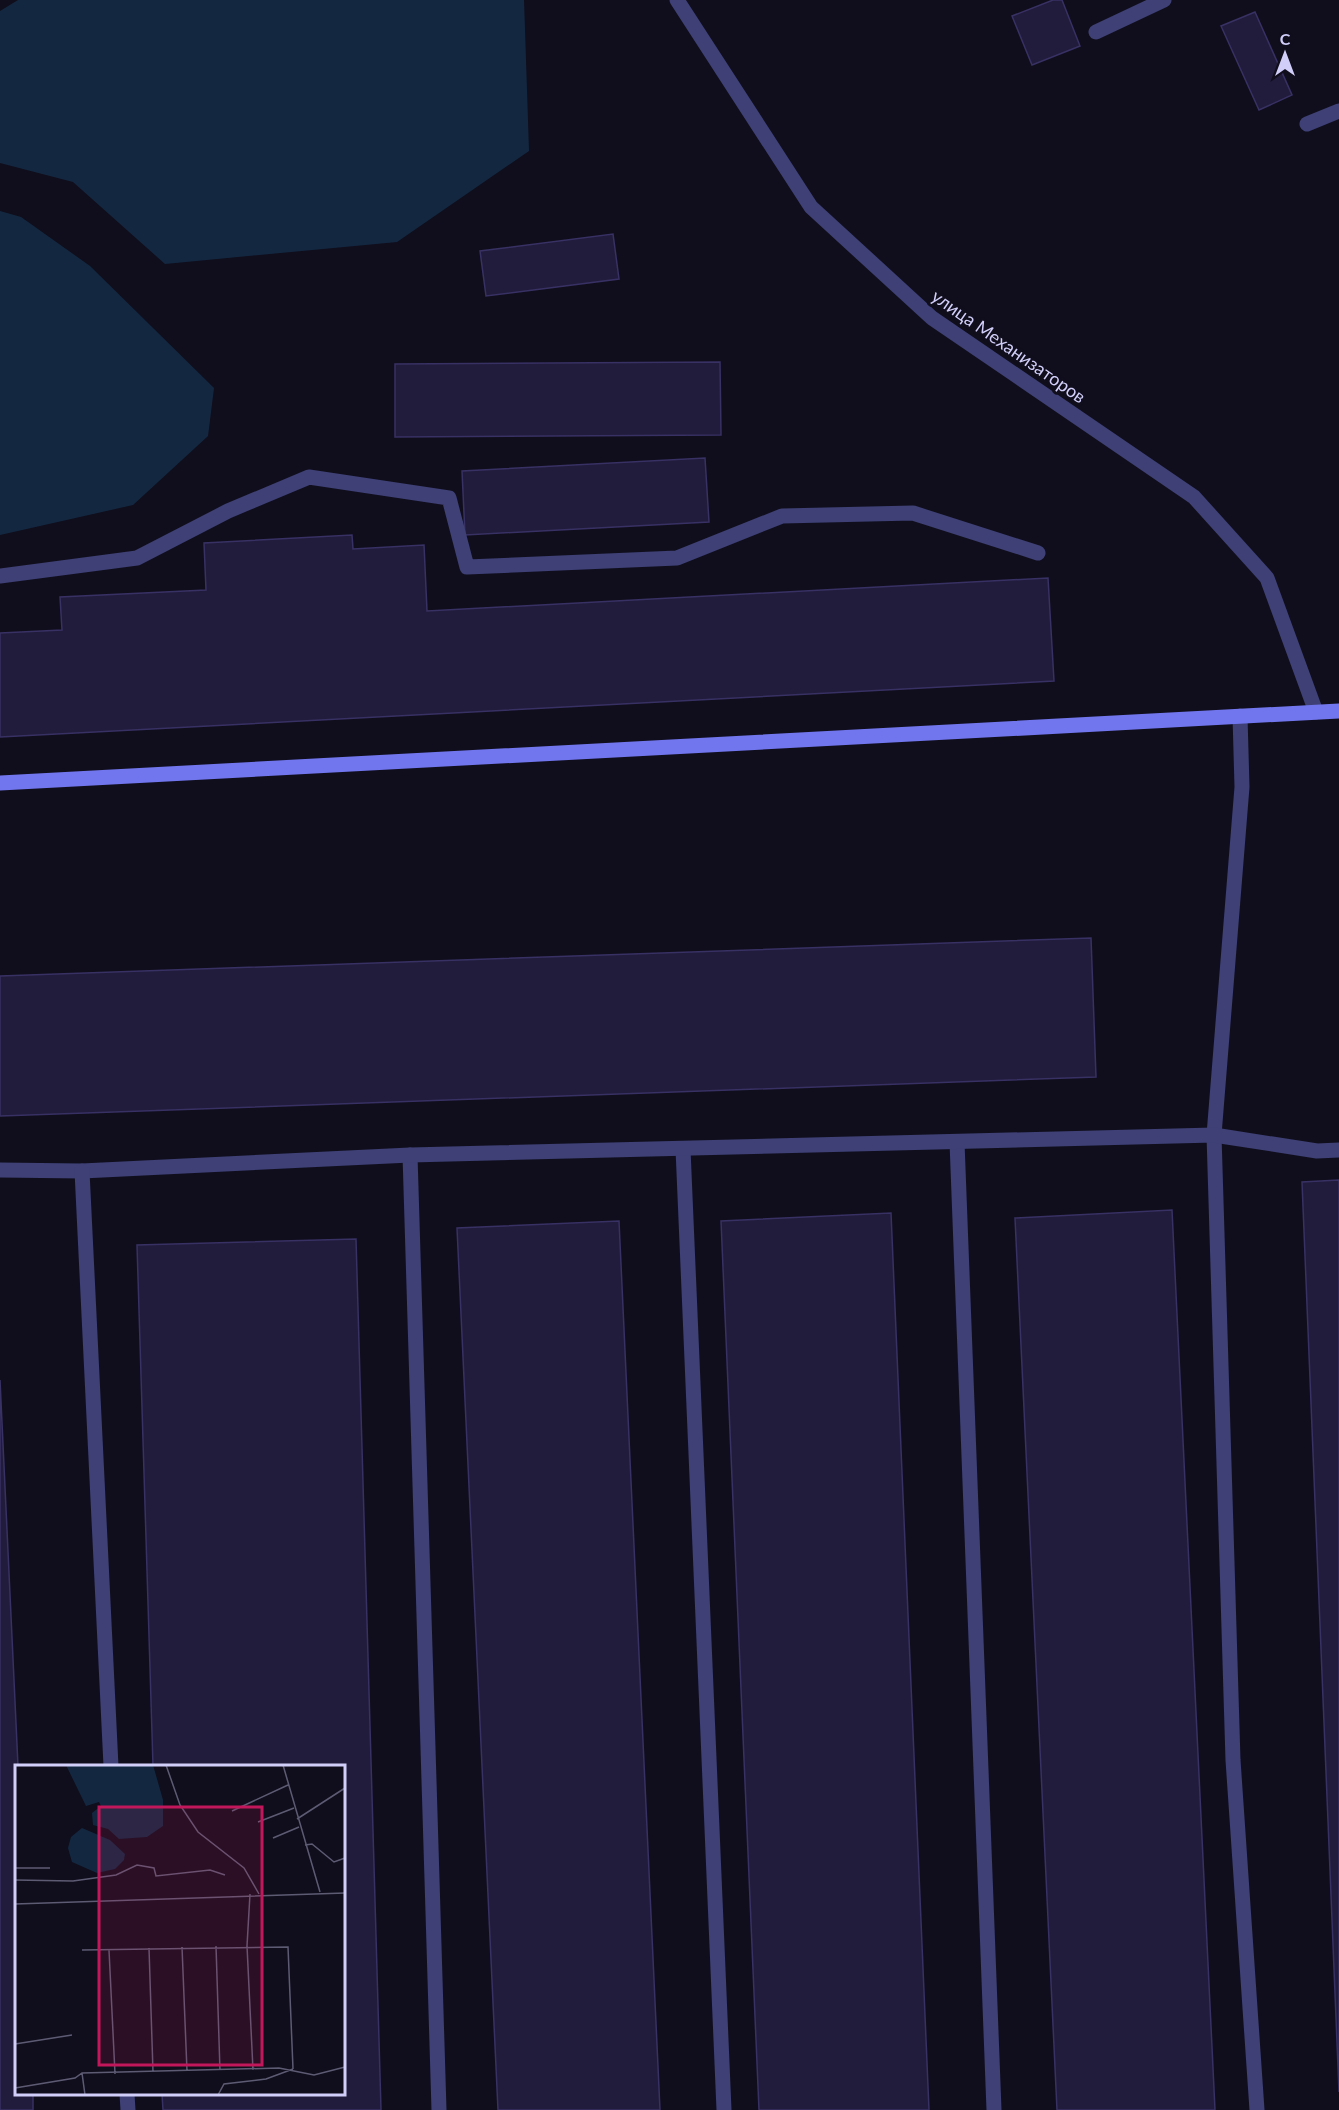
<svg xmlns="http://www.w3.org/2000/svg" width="1339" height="2110" viewBox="0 0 1339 2110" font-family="Lato,sans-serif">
<rect width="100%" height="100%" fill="#100e1c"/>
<g fill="#132840">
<path d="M18,0H524L529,151L397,242L165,264L73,182L0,163V11Z"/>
<path d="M0,211L21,217L90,266L214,388L208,436L133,505L0,535Z"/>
</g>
<g fill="#211c3b" stroke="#383164" stroke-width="1.5">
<path d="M1053,0H1062L1080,46L1032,65L1012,16Z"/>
<path d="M1255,12L1292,95L1259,110L1221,26Z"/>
<path d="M613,234L619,279L486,296L480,251Z"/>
<path d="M720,362L721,435L395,437V364Z"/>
<path d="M705,458L709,522L465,535L462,471Z"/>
<path d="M352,535L353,549L424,545L427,611L1048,578L1054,681L0,737V633L62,630L60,597L206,590L204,543Z"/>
<path d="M1091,938L1096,1077L0,1116V976Z"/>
<path d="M1339,1180V2092L1302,1182Z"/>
<path d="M1172,1210L1215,2110H1057L1015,1218Z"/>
<path d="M891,1213L929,2110H759L721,1221Z"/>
<path d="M619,1221L660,2110H498L457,1228Z"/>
<path d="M356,1239L381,2110H163L162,2094H344V1766H153L137,1245Z"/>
<path d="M0,1380L18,1766L16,2094H33V2110H0Z"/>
</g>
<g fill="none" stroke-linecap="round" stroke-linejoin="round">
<g stroke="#3e4076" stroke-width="15">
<path d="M1096,32L1164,0"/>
<path d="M1307,124L1339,111"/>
<path d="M0,576L137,558L228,511L309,477L449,498L467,567L677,558L782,516L913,513L1038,553"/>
<path d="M1240,716L1242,787L1214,1135L1233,1760L1257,2110"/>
<path d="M957,1142L994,2110"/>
<path d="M683,1149L724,2110"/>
<path d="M410,1155L439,2110"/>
<path d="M0,1170L82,1171L410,1155L1214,1135L1317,1151L1339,1150"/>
<path d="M82,1171L111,1766"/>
<path d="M127,2094L128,2110"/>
</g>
<path stroke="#3e4076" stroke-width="15" d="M677,0L811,207L932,318L1194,497L1267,578L1316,712"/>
<path stroke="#7176ee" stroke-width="15" d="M0,783L1339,711"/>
</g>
<g text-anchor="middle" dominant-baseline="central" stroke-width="6" stroke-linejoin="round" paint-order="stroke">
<g font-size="18" fill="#d1cff9" stroke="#100e1c">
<text transform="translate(1009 346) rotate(35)">улица Механизаторов</text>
</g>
</g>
<g transform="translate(15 1765)">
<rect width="330" height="330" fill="#100e1c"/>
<path d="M51,0H138L148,35V61L132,72L104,74L93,64L78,60L77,48L86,41L84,37L71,41ZM67,63L95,75L110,89L109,95L100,104L82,108L57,97L53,83L56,72Z" fill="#132840"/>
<path fill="none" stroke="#5d5b74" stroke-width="1.5" d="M151,0L165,40L183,67L229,103L244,129M268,0L305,127M217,46L273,20M282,54L330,23M243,57L279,43M258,73L284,62M290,80L297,79L319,97L330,93M0,103H35M0,115L58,116L101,110L122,100L139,103L141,111L195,105L210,110M235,129L232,181L238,305M0,139L330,128M201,181L205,306M167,182L172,306M134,183L138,307M67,185L273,182L278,304M94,185L100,309M0,279L57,270M67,308L70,330M0,323L60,313L67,308L264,303L299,310L330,302M203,330L209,319L251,314L278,304"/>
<path fill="#c2185b" fill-opacity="0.15" stroke="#c2185b" stroke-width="3" d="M84,42H247V300H84Z"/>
<rect width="330" height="330" fill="none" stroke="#d1cff9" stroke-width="3"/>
</g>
<g transform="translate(1285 54)" stroke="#100e1c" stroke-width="4.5" paint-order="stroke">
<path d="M0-4.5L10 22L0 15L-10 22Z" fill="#d1cff9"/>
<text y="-9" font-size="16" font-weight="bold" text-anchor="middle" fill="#d1cff9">С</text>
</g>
</svg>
